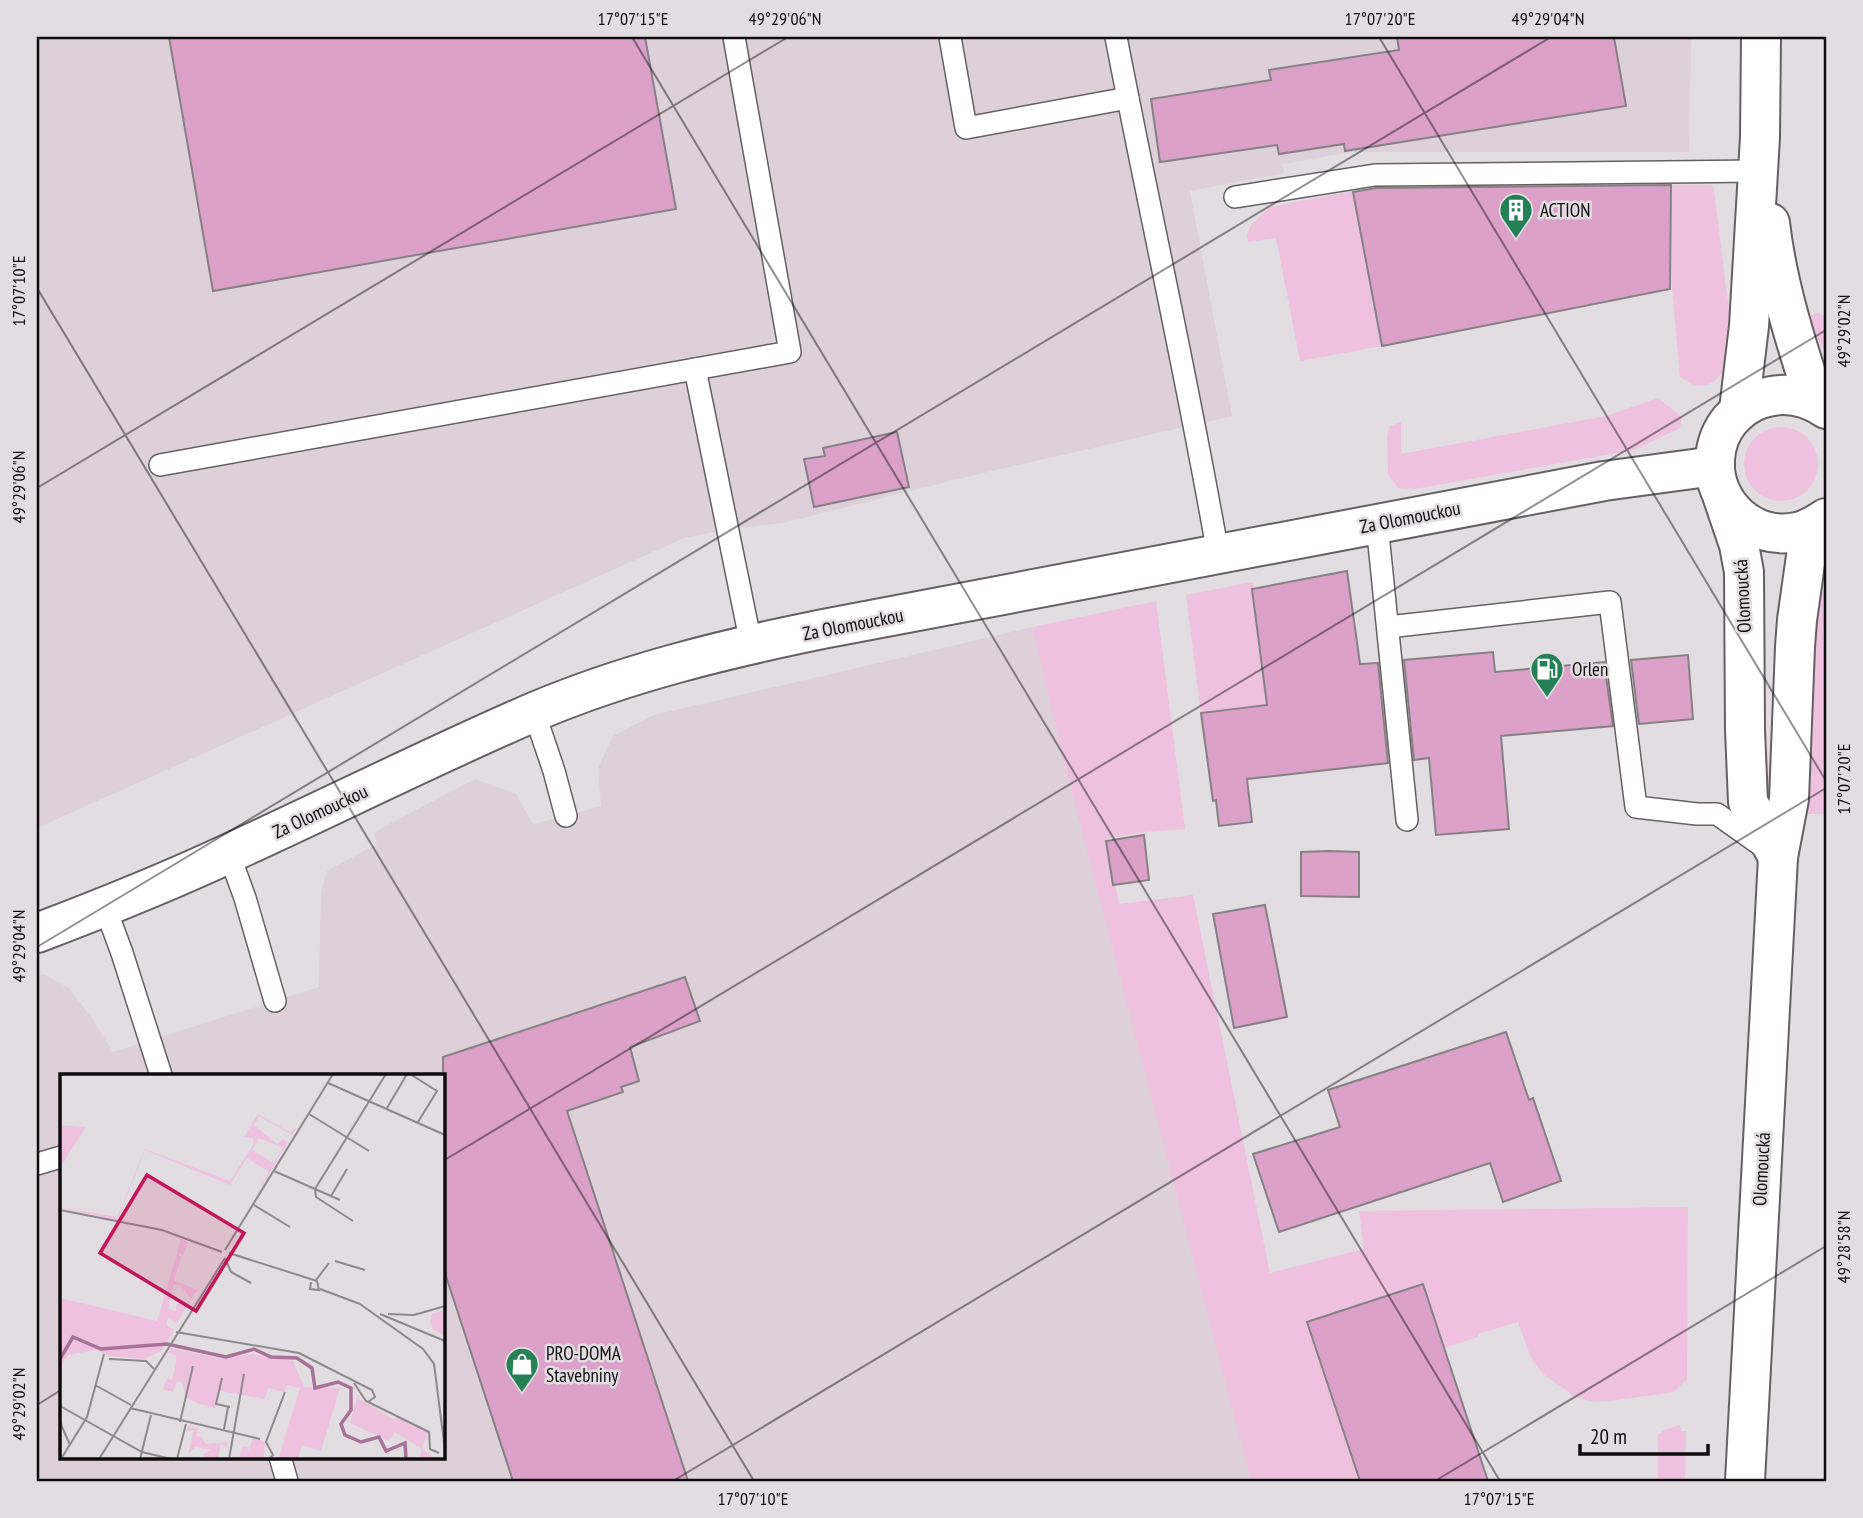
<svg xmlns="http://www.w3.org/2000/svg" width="1863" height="1518" viewBox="0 0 1863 1518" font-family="'PT Sans Narrow',sans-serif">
<rect width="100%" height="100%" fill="#e2dde0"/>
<g fill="#ddd0d8" fill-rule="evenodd">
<path d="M37,37H1691L1689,152H1352L1283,164L1284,173L1190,191L1232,416L966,477L783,523L728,529L684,538L37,828Z"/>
<path d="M1033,627L1257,1481H37V977L43,974L69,988L93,1020L113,1052L319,987L321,893L327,871L377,844L374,832L475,779L516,794L533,824L566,816L601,806L598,768L613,736L654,715ZM61,1075H443V1457H61Z"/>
</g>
<g fill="#eec2df">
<path d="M1671,185H1713C1718,219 1722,253 1726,288C1728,303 1733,321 1732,336C1730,367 1715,402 1680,377L1672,289Z"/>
<path d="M1353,191L1382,346L1300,361L1276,238L1248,242L1247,235L1251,225L1270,207Z"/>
<path d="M1819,313L1826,316V352L1821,346L1808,316Z"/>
<path d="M1658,398L1682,417L1680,428L1634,450L1415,489L1398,488L1388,474L1387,435L1390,426L1401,422V454L1606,416Z"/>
<circle cx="1781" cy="464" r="37"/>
<path d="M1253,582L1269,706L1201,714L1186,595Z"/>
<path d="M1826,587V814H1806L1812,631L1820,595Z"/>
<path d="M1156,601L1185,829L1145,832L1107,839L1119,904L1193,895L1270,1273L1364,1249L1359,1211L1688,1207L1687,1379L1674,1392L1611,1401L1592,1402L1574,1396L1543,1374L1531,1358L1518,1322L1478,1334V1337L1444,1348L1423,1284L1307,1322L1360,1481H1251L1061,750L1033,627Z"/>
<path d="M1680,1425L1681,1431H1686L1685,1481H1658V1435L1664,1430Z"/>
</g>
<g fill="#dca1c9" stroke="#868184" stroke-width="2">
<path d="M169,37H645L676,209L213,291Z"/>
<path d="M1397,37H1614L1626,106L1345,151L1344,144L1279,154L1277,145L1160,162L1151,99L1271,80L1269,70L1399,50Z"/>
<path d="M1671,185L1670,289L1382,346L1353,192L1376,188Z"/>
<path d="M897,432L909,487L814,507L804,459L825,456L823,448Z"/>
<path d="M1347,571L1360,664L1378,663L1388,763L1247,779L1252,822L1219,826L1216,800L1213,801L1201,713L1267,705L1252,589Z"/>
<path d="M1493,652L1495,672L1604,662L1613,726L1501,736L1509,829L1436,835L1429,758L1414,760L1404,660Z"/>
<path d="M1688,655L1693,719L1639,724L1631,660Z"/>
<path d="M1144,835L1149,880L1113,885L1106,841Z"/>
<path d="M1329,851L1359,852V897L1301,896V852Z"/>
<path d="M1265,905L1287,1017L1234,1028L1213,914Z"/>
<path d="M685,977L700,1021L630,1047L639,1081L621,1087L623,1092L567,1111L688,1481H513L443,1267V1057Z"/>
<path d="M1506,1032L1529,1100L1533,1098L1561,1181L1503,1202L1490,1163L1279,1232L1253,1154L1340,1127L1328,1090Z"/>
<path d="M1423,1284L1488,1481H1360L1307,1322Z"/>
</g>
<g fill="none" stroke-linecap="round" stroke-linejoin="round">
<defs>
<g id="service">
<path d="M950,37L966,128L1128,98"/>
<path d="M1116,37C1149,209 1188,381 1218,554"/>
<path d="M1235,197L1375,175L1759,171"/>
<path d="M695,369L751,644"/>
<path d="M160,465L790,352L734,37"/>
<path d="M1377,524L1407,820"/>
<path d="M1388,627L1610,602L1636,807L1697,814H1717L1765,848"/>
<path d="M534,712L554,771L566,816"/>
<path d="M229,854L245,898L275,1001"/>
<path d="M105,907L122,953L161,1075"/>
<path d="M37,1164L61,1157"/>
<path d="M280,1457L287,1481"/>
</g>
<g id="tertiary">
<path d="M1770,223C1777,284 1796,343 1815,402"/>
<path d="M1739,410L1749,326L1760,137L1761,37"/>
<path d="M1723,498L1739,545L1744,572L1745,730L1748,802L1778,857"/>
<path d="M1745,1481L1778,857L1789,799L1795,647L1797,620L1810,528"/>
</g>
<g id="secondary">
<path d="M1826,409C1806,395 1784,391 1760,399C1748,403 1739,410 1730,420C1721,431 1716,444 1715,459C1712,504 1752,541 1797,532C1808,530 1817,524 1826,518"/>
<path d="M37,933C103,908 168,882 232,852C333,806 432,756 534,712C626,673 725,649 823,629L1604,481L1715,466"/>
</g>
</defs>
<use href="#service" stroke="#656063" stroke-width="24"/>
<use href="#tertiary" stroke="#656063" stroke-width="42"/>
<use href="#secondary" stroke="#656063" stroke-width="42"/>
<use href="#service" stroke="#fff" stroke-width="21"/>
<use href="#tertiary" stroke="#fff" stroke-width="38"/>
<use href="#secondary" stroke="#fff" stroke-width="38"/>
</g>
<path fill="none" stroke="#0e0c0d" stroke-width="2" stroke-opacity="0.45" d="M632,37L1500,1481M1379,37L1826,781M37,288L754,1481M37,488L788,37M37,947L1551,37M443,1161L1826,330M37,1405L61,1390M673,1481L1826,788M1435,1481L1826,1246"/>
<defs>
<symbol id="building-pin" viewBox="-11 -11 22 30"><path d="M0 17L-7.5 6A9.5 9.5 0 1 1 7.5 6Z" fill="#258056" stroke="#e2dde0"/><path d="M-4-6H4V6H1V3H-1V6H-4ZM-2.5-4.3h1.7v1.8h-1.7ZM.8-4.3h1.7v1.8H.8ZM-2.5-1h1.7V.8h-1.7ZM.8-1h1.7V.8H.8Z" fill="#fff"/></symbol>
<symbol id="fuel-pin" viewBox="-11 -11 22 30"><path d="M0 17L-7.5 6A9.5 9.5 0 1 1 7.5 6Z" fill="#258056" stroke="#e2dde0"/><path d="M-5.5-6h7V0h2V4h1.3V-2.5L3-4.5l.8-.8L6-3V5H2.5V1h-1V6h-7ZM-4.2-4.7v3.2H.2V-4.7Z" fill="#fff"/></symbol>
<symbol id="shop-pin" viewBox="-11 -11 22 30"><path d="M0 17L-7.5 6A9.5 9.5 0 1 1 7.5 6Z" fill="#258056" stroke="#e2dde0"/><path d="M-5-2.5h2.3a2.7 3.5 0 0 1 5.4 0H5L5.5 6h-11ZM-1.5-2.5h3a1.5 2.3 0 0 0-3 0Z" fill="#fff"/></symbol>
</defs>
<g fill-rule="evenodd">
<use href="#building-pin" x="1497" y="191" width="38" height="52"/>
<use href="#fuel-pin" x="1528" y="650" width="38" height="52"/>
<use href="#shop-pin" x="503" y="1345" width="38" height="52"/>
</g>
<g text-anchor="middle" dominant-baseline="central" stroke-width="5" stroke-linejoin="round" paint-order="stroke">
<g font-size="19" fill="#0e0c0d" stroke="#e2dde0" text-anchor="start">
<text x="1540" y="210">ACTION</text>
<text x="1572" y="669">Orlen</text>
<text x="546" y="1353">PRO-DOMA<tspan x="546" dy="22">Stavebniny</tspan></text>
</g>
<g font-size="19" fill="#0e0c0d" stroke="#e2dde0">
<text transform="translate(1410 517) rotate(-11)">Za Olomouckou</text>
<text transform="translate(1742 596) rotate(-93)">Olomoucká</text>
<text transform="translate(853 624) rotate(-11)">Za Olomouckou</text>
<text transform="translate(320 811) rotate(-25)">Za Olomouckou</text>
<text transform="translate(1761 1169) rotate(-87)">Olomoucká</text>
</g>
</g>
<g transform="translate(60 1074)">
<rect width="385" height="385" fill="#e2dde0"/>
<path d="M198,40L229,58L237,54L232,61L199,42L194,51L217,70L223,65L228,68L196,122L209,98L187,84L170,111L85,76L57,147L0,133L57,143L85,75L170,107L194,70L193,64L184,63ZM199,64L223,74L214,89L192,76ZM0,51L26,53L0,94ZM121,165L128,168L123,181L118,179L121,184L114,206L137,216L131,225L121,212L114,210L108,235L116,237L117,230L130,227L116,250L109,243L106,250L114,256L101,277L84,285L49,282L36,276L8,281L0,292V224L97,247ZM385,235V261L374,257L370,247L372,240ZM111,274L159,284L193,280L233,287L244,313L280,314L261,377L242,371L238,385H218L240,314L227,311L224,318L208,314L205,325L160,317L162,303L155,334L140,330L126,324L122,308L117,307L113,318L102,315L107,305L112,306L116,289V281L108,279ZM297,323L334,346L338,343L368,358L362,374L375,385H359L362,375L335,358L329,367L290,349ZM128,352L138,354L137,363L141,362L146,370L168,368L167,374L161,370L158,385H146L143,380L151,376L136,373L128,380L134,356L127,357ZM193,362L205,368L204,385H179L183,372L189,373L188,380Z" fill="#eec2df" fill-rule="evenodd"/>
<path fill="none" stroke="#a87197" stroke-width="3.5" d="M0,285L13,263L41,275L107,270L166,283L194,275L211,283L237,284L252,294L255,314L278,308L291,314V336L281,350L285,361L301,368L319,363L326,377L345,369L346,385"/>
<path fill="none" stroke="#8d898c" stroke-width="2" d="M350,0L377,17L358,48M268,9L385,61M327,34L347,0M249,40L309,77M214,97L280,126M255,115L326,0M255,115L256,123L293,147M271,122L287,95M194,131L230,153M0,136L102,156L162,178M165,176L273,0M169,179L257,207L259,216L250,215L251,208M165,184L171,198L191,209M275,187L305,196M256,206L269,189M260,215L300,230M300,230L363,275L374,290L385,376M320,240L385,267M328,240L354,241L385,232M116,258L239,279L312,316L315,323L308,328M49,285L86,287L94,295M162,304L156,330L170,333M294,309L306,327L369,358L370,375L379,379M35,311L71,331M0,332L82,378L111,385M70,334L200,365M0,348L10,371M120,348L133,292M164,355L168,333M1,385L27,343L44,280M39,385L165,184M80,385L91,341M117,385L126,350M169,385L184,300M209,385L213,381L206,368L225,318"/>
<path fill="#c2185b" fill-opacity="0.15" stroke="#c2185b" stroke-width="3.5" d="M87,101L184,159L136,237L40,179Z"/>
<rect width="385" height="385" fill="none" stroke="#0e0c0d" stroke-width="3.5"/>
</g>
<rect width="1863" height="1518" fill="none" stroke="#e2dde0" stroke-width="77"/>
<path d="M1580 1444v10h128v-10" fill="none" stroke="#0e0c0d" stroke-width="3.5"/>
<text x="1590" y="1444" font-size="21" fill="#0e0c0d" stroke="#e2dde0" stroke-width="5" paint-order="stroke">20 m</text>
<rect x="38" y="38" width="1787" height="1442" fill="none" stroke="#0e0c0d" stroke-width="2.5"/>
<g font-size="18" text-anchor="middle" fill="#0e0c0d">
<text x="633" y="25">17°07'15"E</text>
<text x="785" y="25">49°29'06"N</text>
<text x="1380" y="25">17°07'20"E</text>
<text x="1548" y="25">49°29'04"N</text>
<text transform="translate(19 291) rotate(-90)" y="6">17°07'10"E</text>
<text transform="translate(1844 331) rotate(-90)" y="6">49°29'02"N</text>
<text transform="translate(19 487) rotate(-90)" y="6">49°29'06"N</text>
<text transform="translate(1844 779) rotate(-90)" y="6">17°07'20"E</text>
<text transform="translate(19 946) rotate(-90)" y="6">49°29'04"N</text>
<text transform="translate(1844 1247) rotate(-90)" y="6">49°28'58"N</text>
<text transform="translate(19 1404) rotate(-90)" y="6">49°29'02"N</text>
<text x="753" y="1505">17°07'10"E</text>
<text x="1499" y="1505">17°07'15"E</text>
</g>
</svg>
